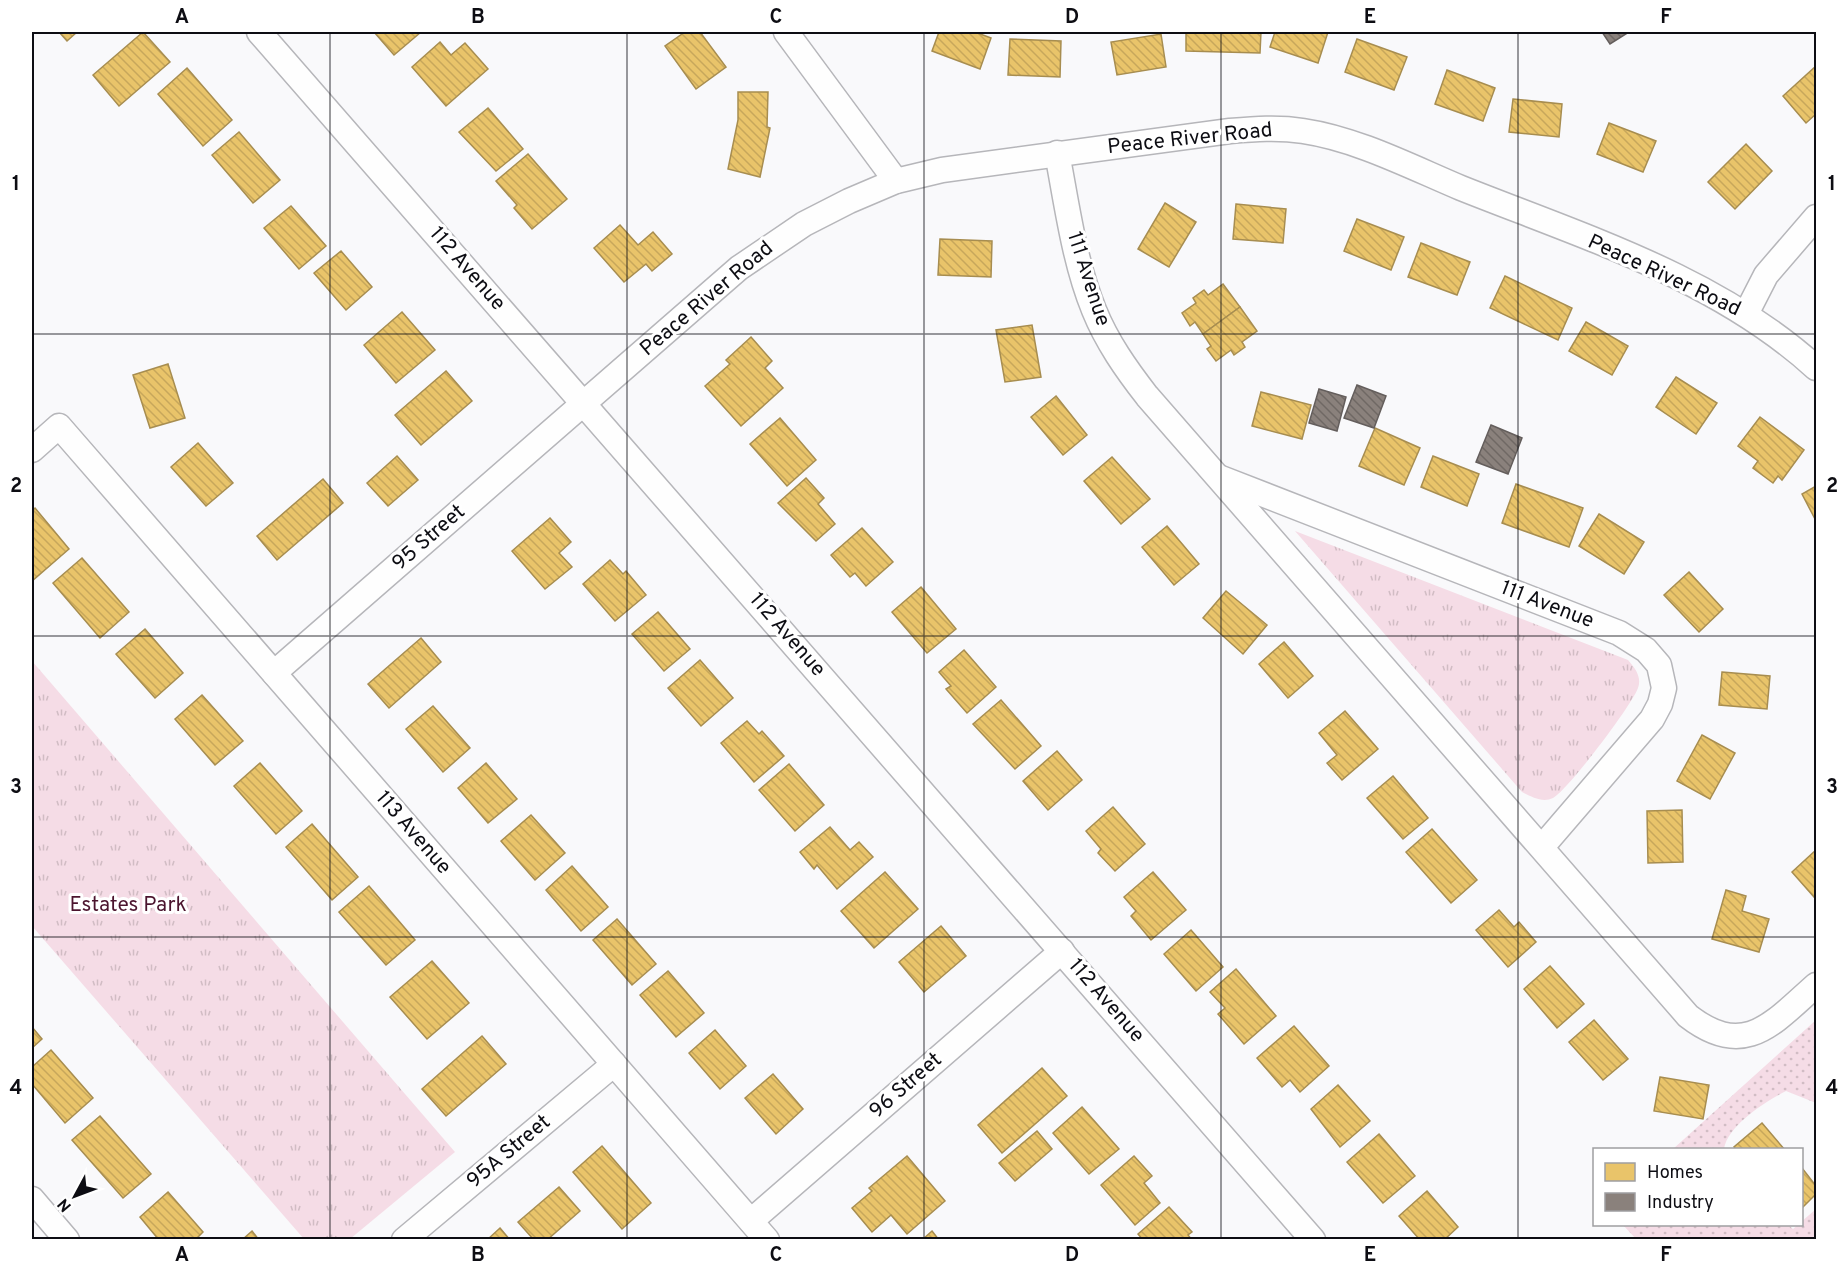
<svg xmlns="http://www.w3.org/2000/svg" width="1848" height="1271" viewBox="0 0 1848 1271" font-family="Overpass,sans-serif">
<defs>
<pattern id="grass-dots" width="8" height="8" patternUnits="userSpaceOnUse" patternTransform="scale(1.5)"><rect width="8" height="8" fill="#f5dce6"/><path d="M2 2h.1M6 6h.1" fill="none" stroke="#d1bcc4" stroke-width="1.8" stroke-linecap="round"/></pattern>
<pattern id="park-tufts" width="24" height="20" patternUnits="userSpaceOnUse" patternTransform="scale(1.5)"><rect width="24" height="20" fill="#f5dce6"/><path d="M3 7l-1-3M5 7V3M7 7l1-3M15 17l-1-3M17 17v-4M19 17l1-3" fill="none" stroke="#d1bcc4"/></pattern>
<pattern id="homes-back-hatch" width="6" height="6" patternUnits="userSpaceOnUse" patternTransform="scale(1.5)"><rect width="6" height="6" fill="#e9c46a"/><path d="M-1 5l2 2M0 0l6 6M5-1l2 2" fill="none" stroke="#c7a75b"/></pattern>
<pattern id="industry-back-hatch" width="6" height="6" patternUnits="userSpaceOnUse" patternTransform="scale(1.5)"><rect width="6" height="6" fill="#8a817c"/><path d="M-1 5l2 2M0 0l6 6M5-1l2 2" fill="none" stroke="#6f6864"/></pattern>
</defs>
<rect width="100%" height="100%" fill="#f9f9fb"/>
<g fill="url(#grass-dots)">
<path d="M1816,1020V1103L1786,1091C1765,1102 1728,1125 1724,1149H1673Z"/>
<path d="M1816,1209V1239H1636L1623,1225L1787,1224L1793,1229Z"/>
</g>
<g fill="url(#park-tufts)">
<path d="M1295,531L1628,660C1635,668 1642,677 1638,688C1632,705 1568,790 1553,798C1543,803 1531,797 1522,792Z"/>
<path d="M32,661L455,1152L350,1239H304L32,926Z"/>
</g>
<g fill="url(#homes-back-hatch)" stroke="#a78d50" stroke-width="1.5">
<path d="M59,32H77L67,41Z"/>
<path d="M143,32L170,62L119,106L93,75Z"/>
<path d="M374,32H421L394,55Z"/>
<path d="M685,32H700L726,67L696,89L665,46Z"/>
<path d="M939,32H975L991,38L980,69L932,51Z"/>
<path d="M1186,32H1261L1260,53L1186,51Z"/>
<path d="M1275,32H1328L1318,63L1270,47Z"/>
<path d="M1161,34L1166,67L1117,75L1111,42Z"/>
<path d="M1010,39L1061,41L1060,77L1008,75Z"/>
<path d="M1357,39L1407,57L1394,90L1345,72Z"/>
<path d="M440,42L451,55L465,43L488,69L446,106L412,67Z"/>
<path d="M1816,66V114L1806,123L1783,96Z"/>
<path d="M187,68L232,120L203,146L158,94Z"/>
<path d="M1447,70L1495,88L1483,121L1435,104Z"/>
<path d="M738,92H768L767,127L770,128L760,177L728,169L738,120Z"/>
<path d="M1513,99L1562,104L1559,137L1509,132Z"/>
<path d="M488,108L523,149L496,171L459,132Z"/>
<path d="M1609,123L1656,141L1643,172L1597,154Z"/>
<path d="M239,132L280,180L253,203L212,155Z"/>
<path d="M1746,144L1772,171L1735,209L1708,182Z"/>
<path d="M528,154L567,199L532,229L514,208L517,205L496,181Z"/>
<path d="M1165,203L1196,222L1169,267L1138,249Z"/>
<path d="M1236,204L1286,209L1283,243L1233,239Z"/>
<path d="M291,206L326,246L299,269L264,228Z"/>
<path d="M1357,219L1404,237L1391,270L1344,251Z"/>
<path d="M620,225L638,245L653,232L672,254L652,271L646,264L624,282L594,248Z"/>
<path d="M940,239L992,241L991,277L938,275Z"/>
<path d="M1421,243L1470,262L1457,295L1408,277Z"/>
<path d="M341,251L372,287L346,310L314,273Z"/>
<path d="M1505,276L1572,308L1558,340L1490,308Z"/>
<path d="M1223,284L1240,307L1203,334L1195,322L1190,326L1182,313L1196,303L1193,298L1204,290L1208,295Z"/>
<path d="M1240,307L1257,331L1242,342L1245,347L1234,355L1231,350L1216,361L1207,349L1211,346L1203,334Z"/>
<path d="M402,312L435,350L396,383L364,345Z"/>
<path d="M1586,322L1628,346L1612,375L1569,351Z"/>
<path d="M1032,325L1041,377L1005,382L996,330Z"/>
<path d="M751,337L772,361L765,368L783,388L741,426L705,386L730,364L726,360Z"/>
<path d="M168,364L185,418L150,428L133,375Z"/>
<path d="M446,371L472,401L421,445L395,415Z"/>
<path d="M1676,377L1717,403L1696,434L1656,407Z"/>
<path d="M1261,392L1311,405L1302,439L1252,426Z"/>
<path d="M1056,396L1087,435L1063,455L1031,417Z"/>
<path d="M1760,417L1804,450L1782,480L1778,476L1773,483L1753,468L1758,461L1738,446Z"/>
<path d="M780,418L816,460L787,486L750,444Z"/>
<path d="M1375,428L1420,448L1404,485L1359,466Z"/>
<path d="M198,443L233,483L206,506L171,467Z"/>
<path d="M397,456L418,480L388,506L367,483Z"/>
<path d="M1433,456L1479,474L1467,506L1421,487Z"/>
<path d="M1112,457L1150,499L1121,524L1084,481Z"/>
<path d="M806,478L824,498L818,504L835,524L816,541L778,503Z"/>
<path d="M323,479L343,503L277,560L257,536Z"/>
<path d="M1516,484L1583,508L1569,547L1502,523Z"/>
<path d="M1816,486V521L1802,494Z"/>
<path d="M35,508L69,549L32,581V511Z"/>
<path d="M1599,514L1644,542L1624,574L1579,546Z"/>
<path d="M550,518L571,542L559,553L572,567L545,589L512,551Z"/>
<path d="M1167,526L1199,564L1174,585L1142,547Z"/>
<path d="M862,528L893,562L866,586L855,573L850,577L831,555Z"/>
<path d="M82,558L129,612L100,638L53,583Z"/>
<path d="M610,560L623,574L626,571L646,595L615,621L583,584Z"/>
<path d="M1689,572L1723,609L1699,632L1664,595Z"/>
<path d="M921,587L956,629L927,653L892,612Z"/>
<path d="M1226,591L1267,625L1243,654L1203,618Z"/>
<path d="M658,612L690,649L664,671L632,634Z"/>
<path d="M145,629L183,673L155,698L116,654Z"/>
<path d="M421,638L441,662L389,708L368,684Z"/>
<path d="M1284,642L1313,676L1288,698L1259,664Z"/>
<path d="M964,650L996,687L967,713L946,689L951,686L939,672Z"/>
<path d="M700,660L733,698L701,726L668,688Z"/>
<path d="M1722,672L1770,676L1767,709L1719,705Z"/>
<path d="M202,695L243,741L215,765L175,719Z"/>
<path d="M1001,700L1041,746L1015,769L973,724Z"/>
<path d="M433,706L470,748L443,772L406,729Z"/>
<path d="M1345,711L1378,749L1342,780L1327,763L1337,755L1319,733Z"/>
<path d="M747,721L759,734L762,731L784,756L754,782L721,743Z"/>
<path d="M1702,735L1735,753L1710,799L1677,781Z"/>
<path d="M1057,751L1082,780L1048,810L1023,781Z"/>
<path d="M260,763L302,811L276,834L234,786Z"/>
<path d="M486,763L517,799L488,823L458,788Z"/>
<path d="M789,764L824,805L795,831L759,790Z"/>
<path d="M1393,776L1428,818L1403,839L1367,798Z"/>
<path d="M1113,807L1145,844L1115,871L1098,853L1101,849L1086,831Z"/>
<path d="M1682,810L1683,862L1648,863L1647,811Z"/>
<path d="M531,815L565,853L535,880L501,841Z"/>
<path d="M312,824L358,877L332,900L286,847Z"/>
<path d="M830,827L850,850L859,842L873,857L837,889L817,865L814,869L800,852Z"/>
<path d="M1432,829L1477,880L1451,903L1406,852Z"/>
<path d="M1816,850V894L1814,897L1792,872Z"/>
<path d="M572,866L608,907L581,931L546,890Z"/>
<path d="M885,872L918,909L874,948L841,911Z"/>
<path d="M1153,872L1186,910L1151,940L1131,916L1136,911L1124,897Z"/>
<path d="M369,886L415,940L386,965L339,912Z"/>
<path d="M1726,890L1746,896L1742,911L1769,919L1759,952L1712,939Z"/>
<path d="M1499,910L1514,927L1519,922L1536,942L1508,967L1476,930Z"/>
<path d="M617,919L656,964L632,985L593,940Z"/>
<path d="M941,926L966,956L924,992L899,962Z"/>
<path d="M1191,930L1223,967L1196,991L1164,954Z"/>
<path d="M432,961L469,1003L427,1039L390,997Z"/>
<path d="M1550,966L1584,1004L1557,1028L1524,989Z"/>
<path d="M1236,969L1276,1016L1244,1044L1218,1014L1225,1008L1210,992Z"/>
<path d="M668,971L704,1013L676,1037L640,995Z"/>
<path d="M1594,1020L1628,1059L1603,1080L1569,1042Z"/>
<path d="M1294,1026L1329,1066L1300,1092L1290,1080L1282,1087L1257,1058Z"/>
<path d="M32,1027L42,1039L32,1048Z"/>
<path d="M715,1030L746,1066L720,1089L689,1053Z"/>
<path d="M482,1036L506,1064L446,1116L422,1089Z"/>
<path d="M51,1050L93,1098L65,1123L32,1084V1067Z"/>
<path d="M1042,1068L1067,1096L1002,1153L978,1125Z"/>
<path d="M773,1074L803,1109L776,1134L745,1098Z"/>
<path d="M1660,1077L1709,1085L1703,1119L1654,1111Z"/>
<path d="M1338,1085L1370,1121L1340,1147L1311,1109Z"/>
<path d="M1082,1107L1119,1149L1089,1174L1053,1133Z"/>
<path d="M100,1116L151,1174L123,1198L72,1140Z"/>
<path d="M1762,1123L1785,1150H1736L1734,1147Z"/>
<path d="M1037,1131L1052,1149L1015,1181L999,1163Z"/>
<path d="M1379,1134L1415,1176L1383,1203L1347,1162Z"/>
<path d="M602,1146L651,1203L622,1229L573,1172Z"/>
<path d="M907,1156L945,1201L907,1234L891,1215L872,1232L852,1208L872,1191L869,1188Z"/>
<path d="M1134,1156L1152,1176L1144,1183L1160,1203L1135,1225L1101,1185Z"/>
<path d="M1802,1168L1816,1186V1194L1802,1208Z"/>
<path d="M559,1187L580,1211L547,1240H534L518,1222Z"/>
<path d="M1427,1191L1458,1227L1444,1240H1420L1399,1216Z"/>
<path d="M168,1192L203,1232L195,1240H159L140,1217Z"/>
<path d="M1169,1207L1192,1232L1188,1235L1192,1240H1143L1138,1234Z"/>
<path d="M500,1228L510,1240H487Z"/>
<path d="M252,1231L259,1240H242Z"/>
<path d="M932,1231L939,1240H922Z"/>
</g>
<g fill="url(#industry-back-hatch)" stroke="#645e5c" stroke-width="1.5">
<path d="M1602,32H1629L1610,44Z"/>
<path d="M1357,385L1386,396L1374,428L1344,418Z"/>
<path d="M1319,389L1346,397L1337,431L1309,423Z"/>
<path d="M1491,425L1522,438L1508,474L1476,462Z"/>
</g>
<g fill="none" stroke-linecap="round" stroke-linejoin="round">
<defs>
<g id="minor">
<path d="M259,32L1313,1240"/>
<path d="M786,32L896,181"/>
<path d="M1057,153C1067,205 1074,261 1094,310C1107,342 1126,369 1147,396L1688,1016C1745,1060 1773,1023 1816,985"/>
<path d="M1746,314L1766,275L1816,217"/>
<path d="M32,450L59,426L767,1240"/>
<path d="M1221,478L1619,633L1646,650L1659,665L1664,688L1660,704L1652,719L1542,847"/>
<path d="M274,673L739,268L804,224L849,201L896,181L942,170L1230,131C1254,129 1278,127 1303,131C1357,139 1411,167 1461,188C1584,237 1717,278 1816,368"/>
<path d="M32,1199L67,1240"/>
<path d="M751,1221L1062,951"/>
<path d="M404,1240L614,1064"/>
</g>
</defs>
<use href="#minor" stroke="#b6b6ba" stroke-width="27"/>
<use href="#minor" stroke="#fefefe" stroke-width="24"/>
</g>
<path fill="none" stroke="#0d0d13" stroke-width="1.5" stroke-opacity="0.55" d="M330,32V1240M627,32V1240M924,32V1240M1221,32V1240M1518,32V1240M32,334H1816M32,636H1816M32,937H1816"/>
<g text-anchor="middle" dominant-baseline="central" stroke-width="6" stroke-linejoin="round" paint-order="stroke">
<g font-size="21" fill="#0d0d13" stroke="#fff">
<text transform="translate(1190 139) rotate(-6)">Peace River Road</text>
<text transform="translate(467 269) rotate(49)">112 Avenue</text>
<text transform="translate(1664 276) rotate(25)">Peace River Road</text>
<text transform="translate(1088 279) rotate(72)">111 Avenue</text>
<text transform="translate(707 299) rotate(-40)">Peace River Road</text>
<text transform="translate(429 538) rotate(-41)">95 Street</text>
<text transform="translate(1547 605) rotate(21)">111 Avenue</text>
<text transform="translate(787 635) rotate(49)">112 Avenue</text>
<text transform="translate(413 833) rotate(49)">113 Avenue</text>
<text transform="translate(1106 1001) rotate(49)">112 Avenue</text>
<text transform="translate(906 1086) rotate(-41)">96 Street</text>
<text transform="translate(509 1152) rotate(-40)">95A Street</text>
</g>
<g font-size="21" fill="#4b142e" stroke="#fff">
<text x="128" y="905">Estates Park</text>
</g>
</g>
<rect width="1848" height="1271" fill="none" stroke="#ffffff" stroke-width="66"/>
<rect x="1593" y="1148" width="210" height="78" fill="#ffffff" stroke="#9e9ea1" stroke-width="1.5"/>
<rect x="1605" y="1163" width="30" height="18" fill="#e9c46a" stroke="#9e9ea1" stroke-width="1.5"/>
<text x="1647" y="1178" font-size="18" fill="#0d0d13">Homes</text>
<rect x="1605" y="1193" width="30" height="18" fill="#8a817c" stroke="#9e9ea1" stroke-width="1.5"/>
<text x="1647" y="1208" font-size="18" fill="#0d0d13">Industry</text>
<g transform="translate(75 1196) rotate(229)" stroke="#ffffff" stroke-width="4.5" paint-order="stroke">
<path d="M0-4.5L10 22L0 15L-10 22Z" fill="#0d0d13"/>
<text y="-9" font-size="16" font-weight="bold" text-anchor="middle" fill="#0d0d13">N</text>
</g>
<rect x="33" y="33" width="1782" height="1205" fill="none" stroke="#0d0d13" stroke-width="2"/>
<g font-size="20" text-anchor="middle" font-weight="bold" fill="#0d0d13">
<text x="182" y="23">A</text>
<text x="478" y="23">B</text>
<text x="776" y="23">C</text>
<text x="1072" y="23">D</text>
<text x="1370" y="23">E</text>
<text x="1666" y="23">F</text>
<text x="16" y="190">1</text>
<text x="1832" y="190">1</text>
<text x="16" y="492">2</text>
<text x="1832" y="492">2</text>
<text x="16" y="793">3</text>
<text x="1832" y="793">3</text>
<text x="16" y="1094">4</text>
<text x="1832" y="1094">4</text>
<text x="182" y="1261">A</text>
<text x="478" y="1261">B</text>
<text x="776" y="1261">C</text>
<text x="1072" y="1261">D</text>
<text x="1370" y="1261">E</text>
<text x="1666" y="1261">F</text>
</g>
</svg>
